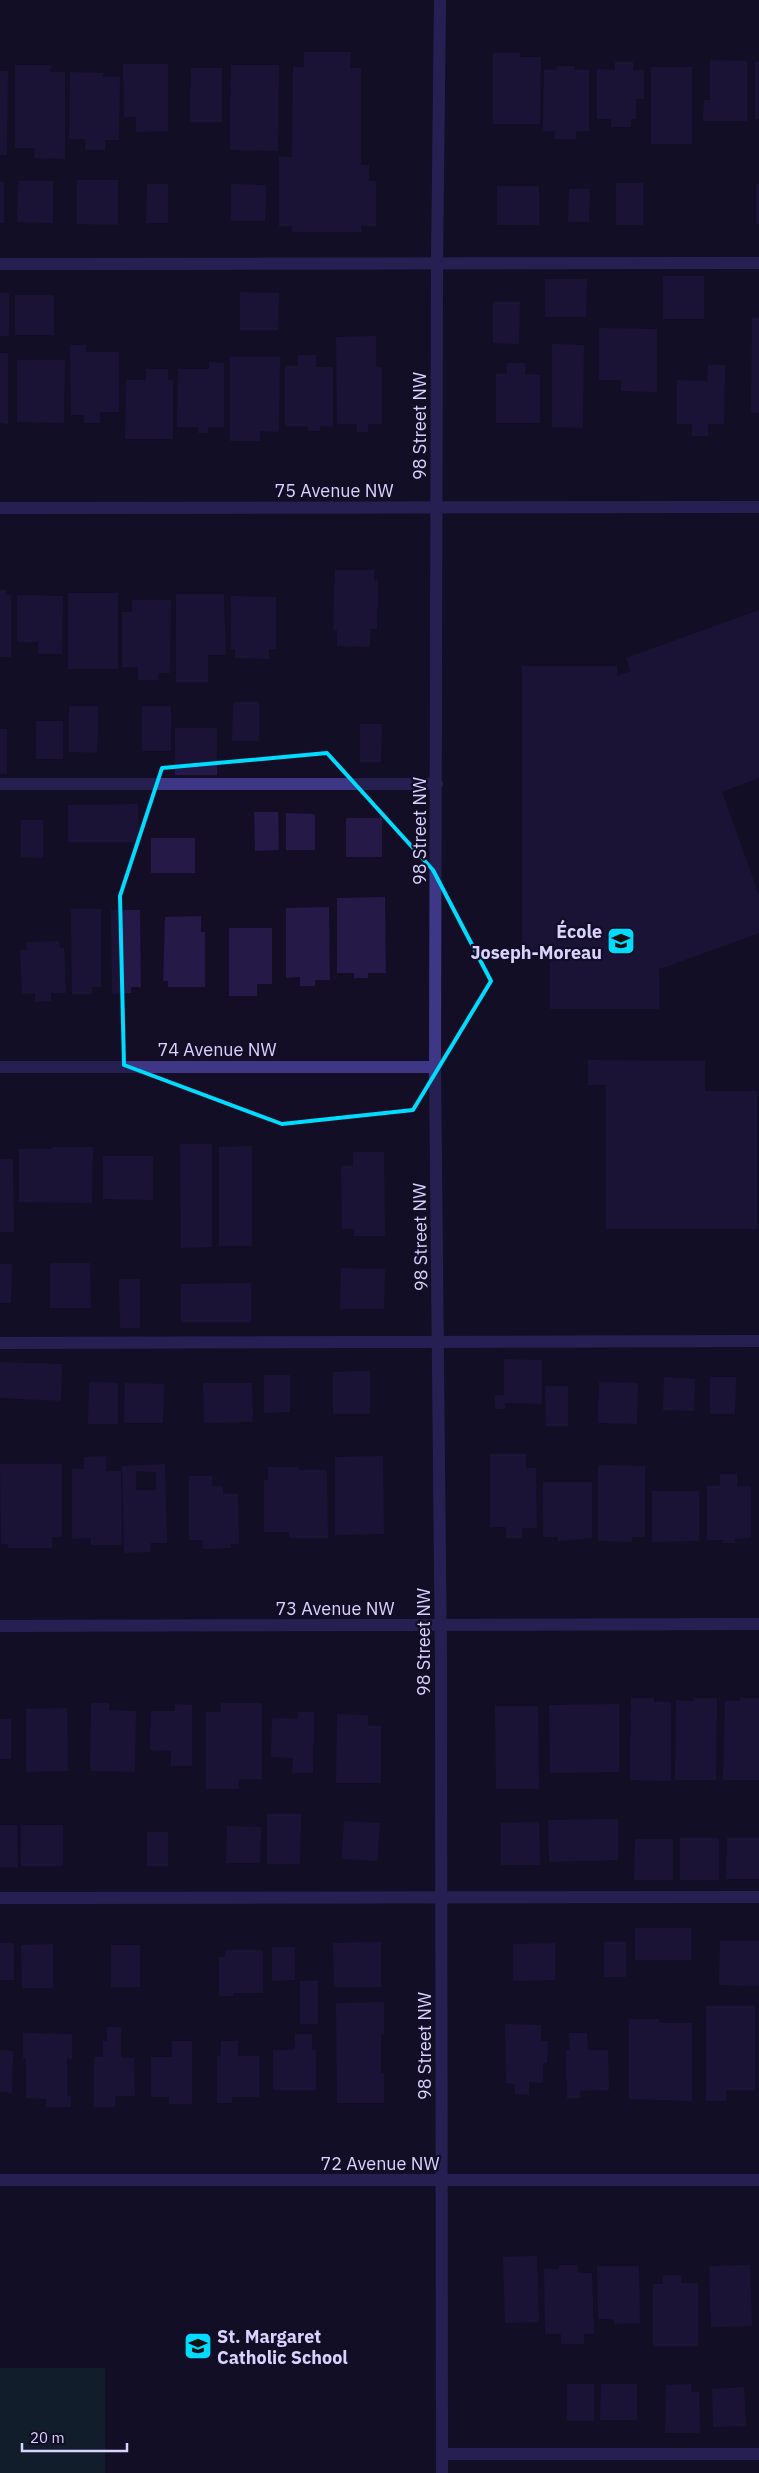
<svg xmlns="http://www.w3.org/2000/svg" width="759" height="2473" viewBox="0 0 759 2473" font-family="'IBM Plex Sans',sans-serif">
<rect width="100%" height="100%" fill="#130e26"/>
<rect fill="#113030" x="0" y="2368" width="105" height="105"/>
<g fill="#241947" fill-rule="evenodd">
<path d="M304,52H351L350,68H361V165H369V181H376V226H361V232H292V226H279V157H292L293,67H304Z"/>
<path d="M493,53H520V57H541L540,124H493Z"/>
<path d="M710,60L747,61V121H703L704,100H710Z"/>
<path d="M615,62H633V70H644V99H636V119H631V127H611V119H597V69L615,70Z"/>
<rect x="755" y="62" width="4" height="57"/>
<path d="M123,64H168V131L136,132V117H124Z"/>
<path d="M15,65H51L50,72H65V159L34,158L35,148H15Z"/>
<path d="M231,65H279L278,151L230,150Z"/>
<path d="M557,66H575L574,70H589V131H576V139H555V131H543L544,70H556Z"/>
<rect x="651" y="67" width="41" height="77"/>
<path d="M191,68H222V122H190Z"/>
<path d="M0,71H8L7,155H0Z"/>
<path d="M70,72L103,73V77H120L119,140H105V150H85V139H69Z"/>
<path d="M77,180H118V225L77,224Z"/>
<path d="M18,181H53V223L17,222Z"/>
<rect x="0" y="182" width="4" height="41"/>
<rect x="616" y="183" width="27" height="42"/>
<path d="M147,184H168V223H146Z"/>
<path d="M231,184L266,185L265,221H231Z"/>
<rect x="756" y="184" width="3" height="40"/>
<rect x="497" y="186" width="42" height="39"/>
<path d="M569,189H590L589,222H568Z"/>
<rect x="663" y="276" width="41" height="43"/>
<path d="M545,279H587L586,317H545Z"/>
<path d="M240,292L279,293L278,330H240Z"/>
<rect x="0" y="293" width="9" height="43"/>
<rect x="15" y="295" width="39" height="40"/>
<path d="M493,302H520L519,344L493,343Z"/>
<path d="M752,318H759V413H751Z"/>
<path d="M599,328L657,329V392L621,391V380H599Z"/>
<path d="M376,336V367H382V424H368V432H357V424H337L336,337Z"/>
<path d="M552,344L584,345L583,428L552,427Z"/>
<path d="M70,345H86V352H119V412H100V423H84V415H71Z"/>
<path d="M0,353H8V424L0,423Z"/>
<path d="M298,355H316V367H333V427L320,426V431H308V426H285V366H298Z"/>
<path d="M230,357H280L279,432L260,431V441H230Z"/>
<path d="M17,360H65L64,423L17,422Z"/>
<path d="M209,362L224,363V427H208V433H198V427H177L178,369H209Z"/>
<path d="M507,363H525V374L540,375V423H496V374H507Z"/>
<path d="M708,365H725L724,424H708V436H692V424H677V380L707,381Z"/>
<path d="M146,369H168V380H173V439H125L126,380H146Z"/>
<path d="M335,570H374V580H378L377,629H370V647L337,646V630H333Z"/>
<path d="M0,590H6V595H11V657H0Z"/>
<rect x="68" y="593" width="50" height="76"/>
<path d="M176,594H224L226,655H208V682H176Z"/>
<path d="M17,595L63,596L62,654H38V642H17Z"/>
<path d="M231,596L276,597V649H269V659L235,658V649H231Z"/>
<path d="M132,600H171L170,673H158V680H138V667H122V612H132Z"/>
<path d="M759,610V778L722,792L759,895V933L660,969L659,967V1009H550V950H522V666H617V676L631,671L626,658Z"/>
<path d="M233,702H259V741H232Z"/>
<path d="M69,706H98L97,753L69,752Z"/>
<rect x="142" y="706" width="29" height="45"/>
<rect x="36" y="721" width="27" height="38"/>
<path d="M360,724H382L381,762H360Z"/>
<rect x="175" y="728" width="42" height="47"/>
<rect x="0" y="729" width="7" height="45"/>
<path d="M138,804L139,842H68V805Z"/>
<path d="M254,812H278L279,850L255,851Z"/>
<path d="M286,813L315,814V850H286Z"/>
<rect x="346" y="818" width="36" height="39"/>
<path d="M21,820H43V858L21,857Z"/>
<rect x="151" y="838" width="44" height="35"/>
<path d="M385,897L386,973H368V978H354V973H337V898Z"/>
<path d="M329,907L330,980H315V986H300V977L286,978V908Z"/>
<path d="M71,909H101V987H92V994H72Z"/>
<path d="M111,910H140L141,987H131V993L112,994Z"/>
<path d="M201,916V932H205V987H168V981H163L165,917Z"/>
<path d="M229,928H272V984H257V996H229Z"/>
<path d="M59,941L60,948H64L66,993H51V1001L35,1002V993L22,994L20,950H27L26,942Z"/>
<path d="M588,1060L705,1061V1091H757V1229H606V1085H588Z"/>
<path d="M180,1144H212V1247L181,1248Z"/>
<path d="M252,1146V1246H219V1147Z"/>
<path d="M52,1147H93L92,1203L19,1202V1149H52Z"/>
<path d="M353,1152H384L385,1236H354V1229H342L341,1166H353Z"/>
<path d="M103,1156H153V1200L103,1199Z"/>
<path d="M0,1159H13L14,1232H0Z"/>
<path d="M50,1263H90L91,1308H50Z"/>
<path d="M0,1264H12L11,1303H0Z"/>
<path d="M341,1268L385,1269L384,1309H340Z"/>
<path d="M119,1279H140V1328H120Z"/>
<path d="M251,1283V1322H181V1284Z"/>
<path d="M504,1359L542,1360V1404L505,1403V1409H495V1395H504Z"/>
<path d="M0,1362L62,1364L61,1401L0,1398Z"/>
<path d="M370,1371V1414H333V1372Z"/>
<path d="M264,1375H290V1412L264,1413Z"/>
<path d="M664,1377L695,1379L694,1411L663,1410Z"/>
<path d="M710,1377H736L735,1414H710Z"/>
<path d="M89,1382L118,1383V1424H88Z"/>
<path d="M599,1382L638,1383L637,1424L598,1423Z"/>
<path d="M125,1383L164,1384L163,1423H124Z"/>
<path d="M203,1383H252L253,1422L204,1423Z"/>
<path d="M545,1386H568V1426H546Z"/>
<path d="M490,1454H526V1468H536L537,1528H522V1538H506V1527H490Z"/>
<path d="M106,1456V1471H121L122,1545H91V1538L72,1539V1469H84V1457Z"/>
<path d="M383,1456L384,1534L335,1535V1457Z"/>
<path d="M0,1464H62V1537H52V1548H8V1544H1Z"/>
<path d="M165,1464L167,1543H150L151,1552L124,1553L122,1466ZM136,1471L156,1472V1490H136Z"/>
<path d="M598,1465L645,1466V1537H632V1542L598,1541Z"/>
<path d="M268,1467H298V1470H327L328,1538H289V1532H264V1480H268Z"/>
<path d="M720,1474H737V1486H751V1538L735,1539V1543H723V1540H707V1486H720Z"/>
<path d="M189,1476H212V1486H223V1494H238L239,1544H231V1548L203,1549V1540H189Z"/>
<path d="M543,1482H592V1538L558,1541V1537H543Z"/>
<path d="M652,1491H699V1541L652,1542Z"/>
<path d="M631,1698H654V1702H671V1781L630,1780Z"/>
<path d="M694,1698H717L716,1780H675L676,1700L694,1701Z"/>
<path d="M740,1698H759V1780H723L725,1701H740Z"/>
<path d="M91,1703H109V1710L136,1711L135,1772L90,1771Z"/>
<path d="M221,1703H262V1779H239V1789H206V1712H221Z"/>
<path d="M175,1704L192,1705V1766H171V1751L150,1750L151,1711H175Z"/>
<path d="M619,1704V1772L550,1773L549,1705Z"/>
<path d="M495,1706H538L539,1789H496Z"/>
<path d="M67,1708L68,1771L26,1772V1709Z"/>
<path d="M298,1712H314L313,1773H292L293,1758L271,1757L272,1718L298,1719Z"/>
<path d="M337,1714L368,1715V1726H381V1783H336Z"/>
<rect x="0" y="1719" width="11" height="40"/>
<path d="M267,1814H301L300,1864H267Z"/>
<path d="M618,1819V1860L549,1862L548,1820Z"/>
<path d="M344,1821L380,1823L377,1861L342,1859Z"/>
<path d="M539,1822L540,1865H501V1823Z"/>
<path d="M0,1825H17L18,1867H0Z"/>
<rect x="21" y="1825" width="42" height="41"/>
<path d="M227,1826L261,1827L260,1863H226Z"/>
<rect x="147" y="1832" width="21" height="34"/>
<rect x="680" y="1838" width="39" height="42"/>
<path d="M727,1838H759V1879H726Z"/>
<path d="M635,1839H673V1880H634Z"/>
<rect x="635" y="1928" width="56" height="32"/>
<path d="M720,1941H759V1986L719,1985Z"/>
<path d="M381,1942V1987H334L333,1943Z"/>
<rect x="604" y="1942" width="22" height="35"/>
<rect x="0" y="1943" width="14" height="37"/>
<path d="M555,1943V1980L513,1981V1944Z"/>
<path d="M53,1944V1988H22L21,1945Z"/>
<rect x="111" y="1945" width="29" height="42"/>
<path d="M272,1947H295V1980L272,1981Z"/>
<path d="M225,1950H263V1993H233V1996H219V1957H225Z"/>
<rect x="300" y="1981" width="18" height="43"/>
<path d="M384,2002V2034H381V2073H384V2103H337L336,2003Z"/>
<path d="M706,2006H755V2090H726V2101H706Z"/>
<path d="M629,2019H659V2023H692V2101L629,2099Z"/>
<path d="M505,2024L541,2025V2041H548L547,2063H543V2083L529,2082V2095L515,2094V2084L506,2083Z"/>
<path d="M107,2027H121V2058H134L135,2096H115V2107H94V2057H103V2041H107Z"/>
<path d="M23,2033L72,2034V2059L67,2058V2096H71V2107H46V2099L26,2098V2058H23Z"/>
<path d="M569,2033H587L588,2050H608L609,2090L580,2091L581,2098H567L566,2050H570Z"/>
<path d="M295,2034H312V2050H316V2090H273V2050H295Z"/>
<path d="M172,2041H192V2104H169V2097H151V2057H172Z"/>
<path d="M221,2041H238V2056H259V2097H232V2103H217V2056H221Z"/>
<path d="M0,2050L13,2051L12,2093L0,2092Z"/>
<path d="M537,2256L539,2322L505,2323L503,2257Z"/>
<path d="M559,2265H578V2273H592L594,2334H584V2344H561V2334H545L544,2269H559Z"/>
<path d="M750,2265L752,2326L711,2327L709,2266Z"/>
<path d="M597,2266H639L640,2323L614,2324V2319H598Z"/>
<path d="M663,2275H681V2283H698V2346H653V2284H663Z"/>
<rect x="567" y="2384" width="27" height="37"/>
<path d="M601,2384H637V2420H600Z"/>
<path d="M691,2384V2392H699L700,2433H665L666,2385Z"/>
<path d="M744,2387L746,2426L713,2427L712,2389Z"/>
</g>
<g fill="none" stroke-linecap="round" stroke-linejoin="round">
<g stroke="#3d3786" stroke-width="12">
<path d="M0,264L759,263"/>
<path d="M0,784H437"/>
<path d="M0,1343L759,1341"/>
<path d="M0,1898L759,1897"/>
<path d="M442,2454H759"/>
</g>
<g stroke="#3d3786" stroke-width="12">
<path d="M440,0L437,264L435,1067L441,1665L442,2473"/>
<path d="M0,508L759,507"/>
<path d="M0,1067H435"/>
<path d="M0,1626L759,1624"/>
<path d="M0,2180H759"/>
</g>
</g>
<path d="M0 0H759V2473H0ZM327,753L433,870L491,981L413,1110L282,1124L124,1065L120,896L162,768Z" fill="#130e26" fill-opacity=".55" fill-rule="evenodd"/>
<path fill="none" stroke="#00dbfe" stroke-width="4" stroke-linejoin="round" d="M327,753L433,870L491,981L413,1110L282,1124L124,1065L120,896L162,768Z"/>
<defs>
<symbol id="school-square" viewBox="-11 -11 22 22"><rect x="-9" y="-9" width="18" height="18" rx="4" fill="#00dbfe" stroke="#130e26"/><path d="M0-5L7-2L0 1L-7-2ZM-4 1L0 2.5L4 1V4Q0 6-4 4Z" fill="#111"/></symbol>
</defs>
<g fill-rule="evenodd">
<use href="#school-square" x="605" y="925" width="32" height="32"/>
<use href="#school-square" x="182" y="2330" width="32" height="32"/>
</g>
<g text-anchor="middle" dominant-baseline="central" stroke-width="4.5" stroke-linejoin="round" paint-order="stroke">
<g font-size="18" fill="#d9d3ff" stroke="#130e26">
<text transform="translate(419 426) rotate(-90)">98 Street NW</text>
<text x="334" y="490">75 Avenue NW</text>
<text transform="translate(419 831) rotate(-90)">98 Street NW</text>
<text x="217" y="1049">74 Avenue NW</text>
<text transform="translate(420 1237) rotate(-91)">98 Street NW</text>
<text x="335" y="1608">73 Avenue NW</text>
<text transform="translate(423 1642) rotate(-90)">98 Street NW</text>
<text transform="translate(424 2046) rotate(-90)">98 Street NW</text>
<text x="380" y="2163">72 Avenue NW</text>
</g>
<g font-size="18" font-weight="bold" fill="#d9d3ff" stroke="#130e26" text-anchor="end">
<text x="602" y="931">École<tspan x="602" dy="21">Joseph-Moreau</tspan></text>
<text x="217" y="2336" text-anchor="start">St. Margaret<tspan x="217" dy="21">Catholic School</tspan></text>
</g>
</g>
<path d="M22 2443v8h105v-8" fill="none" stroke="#d9d3ff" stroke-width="2.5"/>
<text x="30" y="2443" font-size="15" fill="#d9d3ff" stroke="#130e26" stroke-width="4" paint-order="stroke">20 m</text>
</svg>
